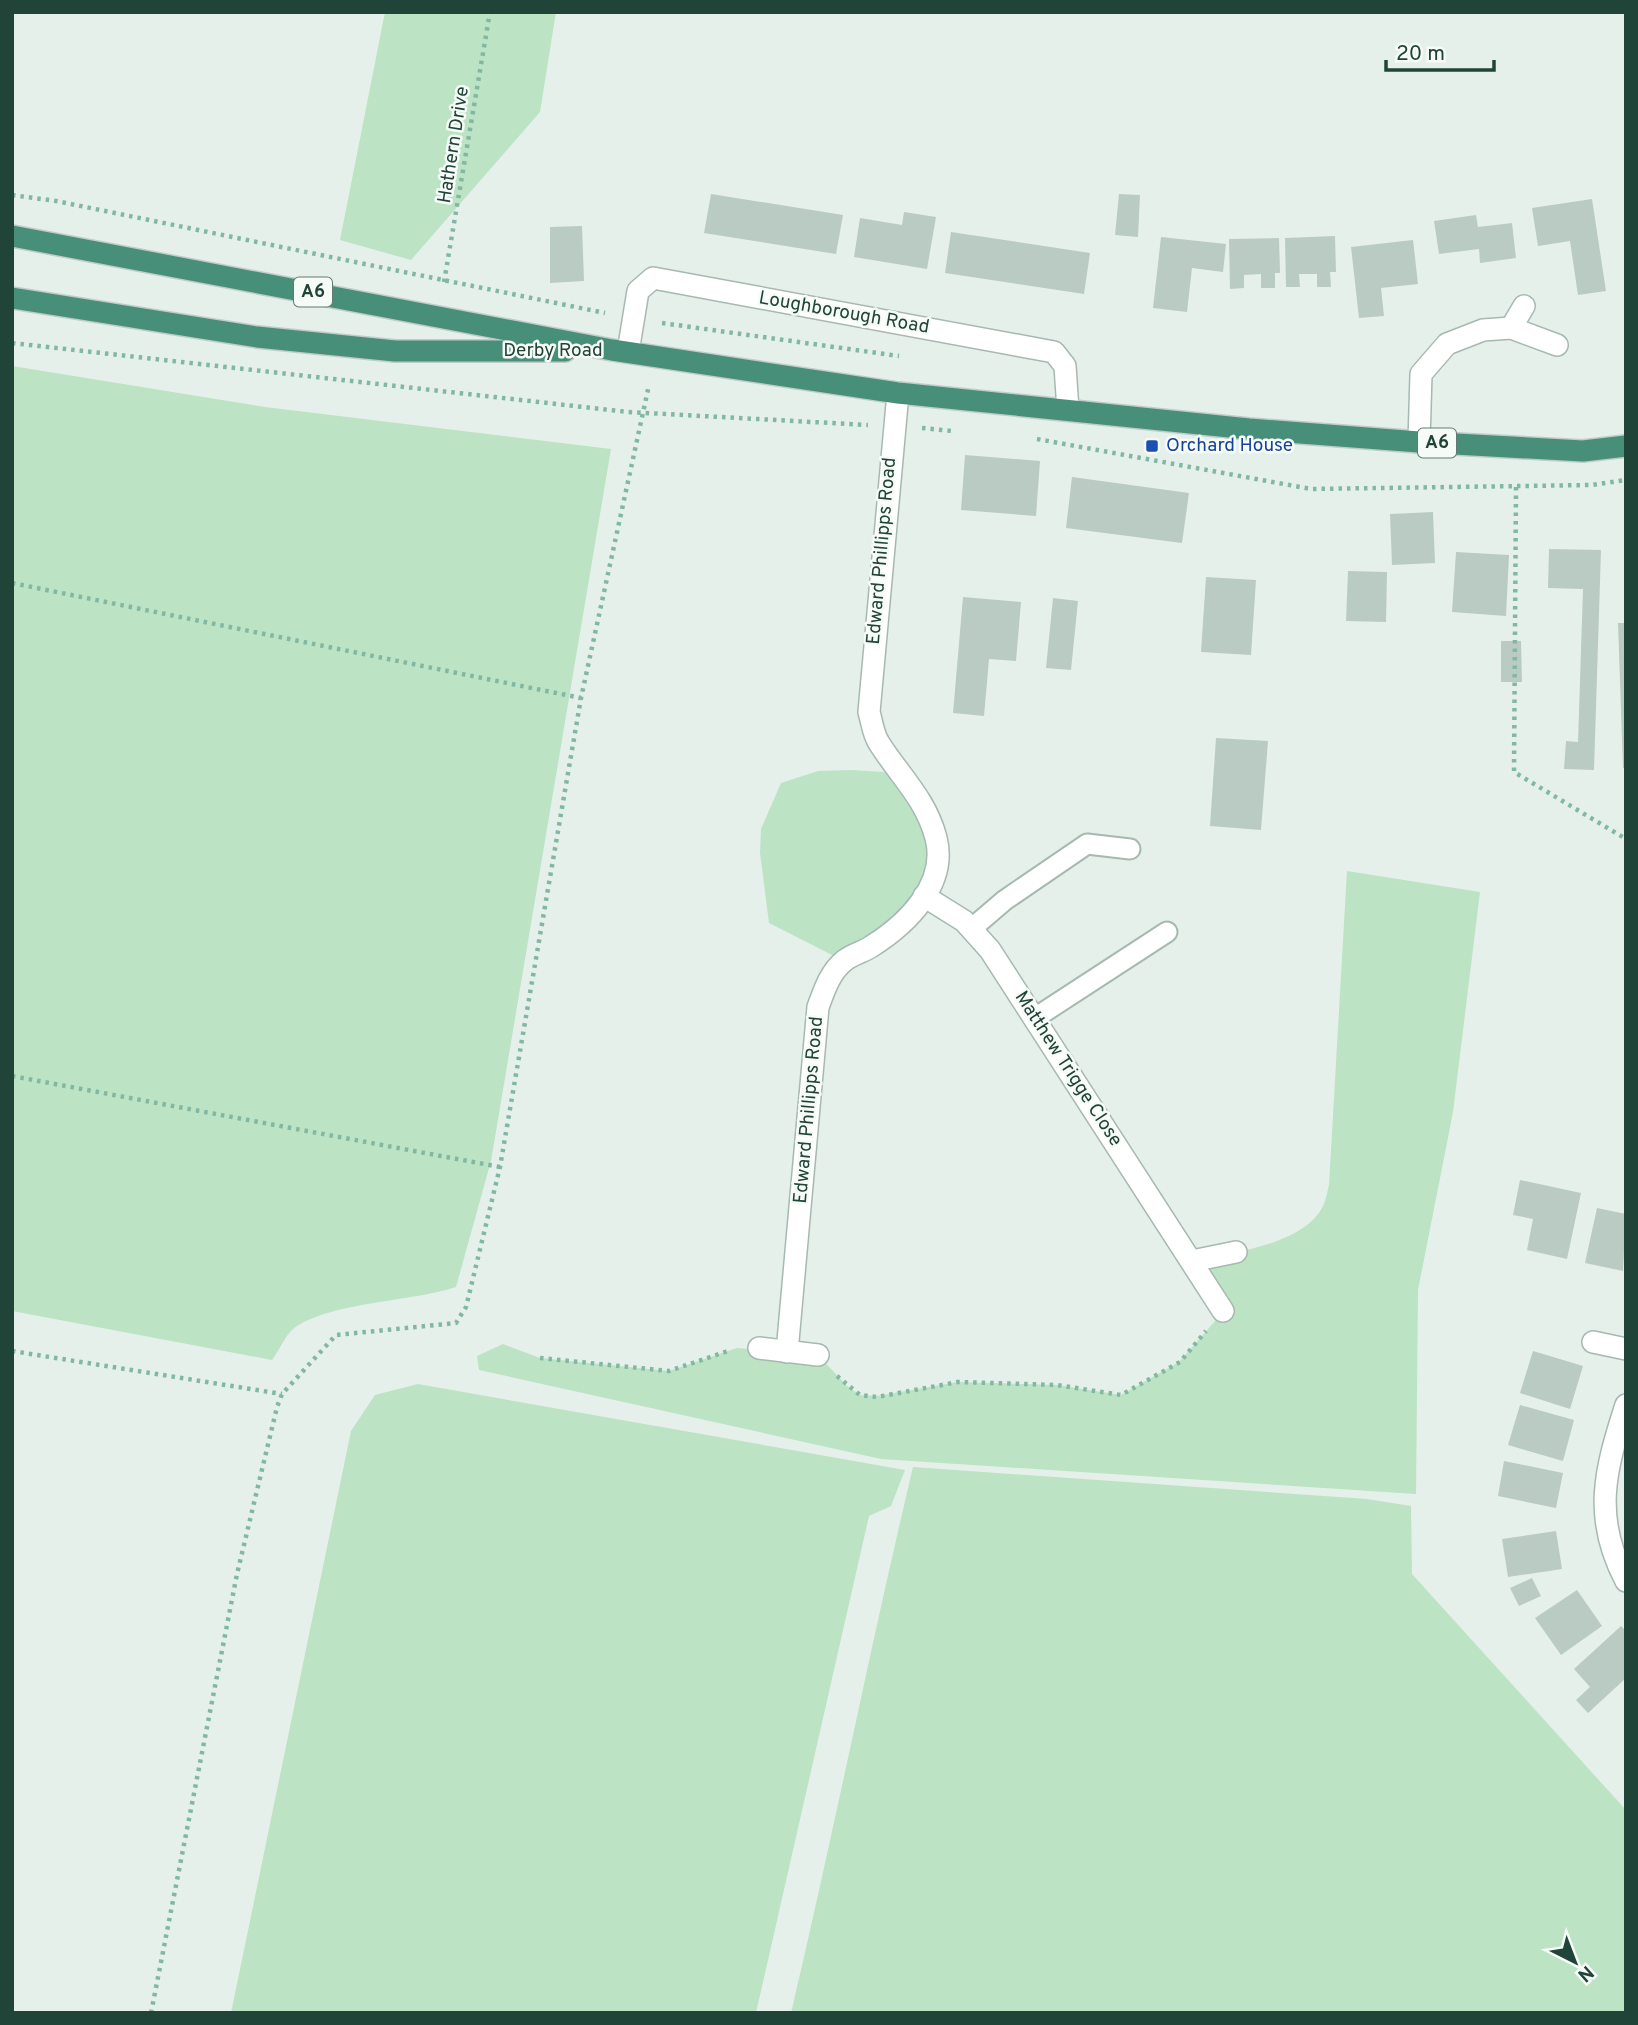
<svg xmlns="http://www.w3.org/2000/svg" width="1638" height="2025" viewBox="0 0 1638 2025" font-family="Overpass,sans-serif">
<rect width="100%" height="100%" fill="#e5f0ea"/>
<g fill="#bce3c4">
<path d="M385,12H556L540,112L411,260L340,240Z"/>
<path d="M12,366L265,407L611,449L491,1161L456,1287C411,1302 328,1302 293,1329C285,1336 279,1351 272,1360L12,1311Z"/>
<path d="M851,770L883,772L907,779L937,840L924,896L844,961L769,923L760,853L761,829L781,783L818,771Z"/>
<path d="M1347,871L1480,892L1453,1112L1418,1290L1416,1494L881,1459L479,1370L477,1356L503,1344L540,1358L669,1371L737,1348L818,1355L847,1386L860,1395L877,1396L958,1382L1057,1385L1121,1395L1179,1362L1223,1312L1192,1261C1230,1253 1304,1245 1323,1206C1326,1200 1327,1192 1329,1185Z"/>
<path d="M418,1384L905,1470L891,1506L869,1516L756,2013H231L351,1431L375,1395Z"/>
<path d="M913,1467L1367,1499L1411,1506L1412,1574L1626,1810V2013H791C834,1831 870,1648 913,1467Z"/>
</g>
<g fill="#bacbc3">
<path d="M711,194L843,215L836,254L704,233Z"/>
<path d="M1119,194L1140,195L1138,237L1115,235Z"/>
<path d="M1592,199L1606,291L1578,295L1570,241L1538,246L1532,208Z"/>
<path d="M904,212L936,217L927,269L854,257L860,218L902,225Z"/>
<path d="M1476,215L1478,227L1512,223L1516,258L1480,263L1479,249L1439,254L1434,221Z"/>
<path d="M582,226L584,281L550,283V227Z"/>
<path d="M951,232L1090,253L1084,294L945,273Z"/>
<path d="M1335,236L1336,272H1330L1331,287H1317V274H1299L1300,287H1286L1285,238Z"/>
<path d="M1161,237L1226,244L1223,272L1192,268L1187,312L1153,308Z"/>
<path d="M1279,238L1280,273H1275V288H1261V274L1244,275V288L1230,289L1229,239Z"/>
<path d="M1413,240L1418,284L1381,288L1384,316L1359,318L1351,247Z"/>
<path d="M965,455L1040,461L1036,516L961,510Z"/>
<path d="M1072,477L1189,493L1182,543L1066,528Z"/>
<path d="M1433,512L1435,563L1392,565L1390,514Z"/>
<path d="M1549,549L1601,550L1594,770L1564,769L1566,741L1578,742L1583,589L1548,588Z"/>
<path d="M1456,552L1509,555L1506,616L1452,612Z"/>
<path d="M1348,571L1387,572L1386,622L1346,621Z"/>
<path d="M1206,577L1256,580L1251,655L1201,652Z"/>
<path d="M963,597L1021,602L1016,661L989,659L984,716L953,713Z"/>
<path d="M1053,598L1078,601L1071,670L1046,668Z"/>
<path d="M1618,623H1626V768H1623Z"/>
<path d="M1501,641H1521L1522,682H1501Z"/>
<path d="M1216,738L1268,741L1261,830L1210,826Z"/>
<path d="M1520,1180L1581,1193L1567,1259L1527,1250L1533,1219L1513,1215Z"/>
<path d="M1597,1208L1626,1214L1623,1271L1585,1263Z"/>
<path d="M1533,1351L1583,1366L1570,1409L1520,1393Z"/>
<path d="M1520,1405L1574,1420L1563,1461L1508,1445Z"/>
<path d="M1504,1461L1563,1473L1556,1508L1498,1496Z"/>
<path d="M1556,1531L1562,1569L1508,1577L1502,1539Z"/>
<path d="M1532,1578L1541,1596L1519,1606L1510,1588Z"/>
<path d="M1577,1590L1602,1626L1561,1655L1535,1618Z"/>
<path d="M1621,1626L1626,1631V1678L1588,1713L1576,1700L1590,1687L1574,1669Z"/>
</g>
<g fill="none" stroke-linecap="round" stroke-linejoin="round">
<defs>
<g id="service">
<path d="M971,929L1005,900L1087,844L1130,849"/>
<path d="M1035,1018L1167,932"/>
</g>
<g id="minor">
<path d="M1511,328L1524,306"/>
<path d="M628,352L638,291L653,278L1054,352L1065,366L1068,410"/>
<path d="M1419,442L1421,374L1447,344L1483,330L1511,328L1557,345"/>
<path d="M924,896L964,921L990,950L1223,1311"/>
<path d="M1192,1261L1236,1252"/>
<path d="M1593,1342L1626,1349"/>
<path d="M759,1348L818,1355"/>
<path d="M787,1352L818,1007C824,991 830,972 844,961C852,954 864,952 872,946C907,924 948,884 936,838C926,799 899,775 879,743C873,734 872,722 869,712L898,393"/>
<path d="M1626,1405C1605,1470 1592,1517 1626,1581"/>
</g>
<g id="trunk">
<path d="M12,236L612,350L898,393L1249,429L1419,442L1583,451L1626,446"/>
<path d="M12,298L257,337L395,351H565"/>
</g>
</defs>
<use href="#service" stroke="#a6b9b1" stroke-width="23"/>
<use href="#minor" stroke="#a6b9b1" stroke-width="24"/>
<use href="#trunk" stroke="#c1cbc8" stroke-width="24"/>
<g stroke="#82b7a3" stroke-width="4.5" stroke-dasharray="3.5 5" stroke-linecap="butt">
<path d="M12,195L56,201L605,313"/>
<path d="M444,282L490,12"/>
<path d="M662,323L899,356"/>
<path d="M12,343L628,412L868,425"/>
<path d="M922,428L952,431"/>
<path d="M1037,439L1311,489L1592,485L1626,480"/>
<path d="M1516,487L1514,772L1626,839"/>
<path d="M12,583L581,698"/>
<path d="M12,1076L500,1167"/>
<path d="M12,1351L282,1394"/>
<path d="M540,1358L669,1371L731,1350"/>
<path d="M837,1376L860,1395L877,1397L958,1382L1057,1385L1121,1395L1180,1362L1206,1331"/>
<path d="M151,2013L237,1574L277,1407L282,1394L336,1335L456,1323L466,1307L500,1167L581,698L649,385"/>
</g>
<use href="#service" stroke="#fff" stroke-width="19"/>
<use href="#minor" stroke="#fff" stroke-width="21"/>
<use href="#trunk" stroke="#488f7a" stroke-width="21"/>
</g>
<rect fill="#1a4fb4" stroke="#f6fbf8" stroke-width="2.5" x="1145" y="439" width="14" height="14" rx="3.5"/>
<g text-anchor="middle" dominant-baseline="central" stroke-width="5" stroke-linejoin="round" paint-order="stroke">
<g fill="#f6fbf8" stroke="#617b72" stroke-width="2">
<rect x="294" y="277.5" width="38" height="29" rx="5"/>
<rect x="1418" y="428.5" width="38" height="29" rx="5"/>
</g>
<g font-size="18" font-weight="bold" fill="#214439">
<text x="313" y="292">A6</text>
<text x="1437" y="443">A6</text>
</g>
<g font-size="19" fill="#214439" stroke="#f6fbf8">
<text transform="translate(454 145) rotate(-81)">Hathern Drive</text>
<text transform="translate(844 313) rotate(10)">Loughborough Road</text>
<text x="553" y="351">Derby Road</text>
<text transform="translate(882 551) rotate(-85)">Edward Phillipps Road</text>
<text transform="translate(1068 1069) rotate(57)">Matthew Trigge Close</text>
<text transform="translate(809 1110) rotate(-85)">Edward Phillipps Road</text>
</g>
<g font-size="19" fill="#164399" stroke="#f6fbf8" text-anchor="start">
<text x="1166" y="446">Orchard House</text>
</g>
</g>
<rect width="1638" height="2025" fill="none" stroke="#214439" stroke-width="28"/>
<g transform="translate(1575 1962) rotate(138)" stroke="#f6fbf8" stroke-width="5" paint-order="stroke">
<path d="M0-5L12 26L0 18L-12 26Z" fill="#214439"/>
<text y="-10" font-size="19" font-weight="bold" text-anchor="middle" fill="#214439">N</text>
</g>
<path d="M1386 60v10h108v-10" fill="none" stroke="#214439" stroke-width="3.5"/>
<text x="1396" y="60" font-size="21" fill="#214439" stroke="#f6fbf8" stroke-width="5" paint-order="stroke">20 m</text>
</svg>
